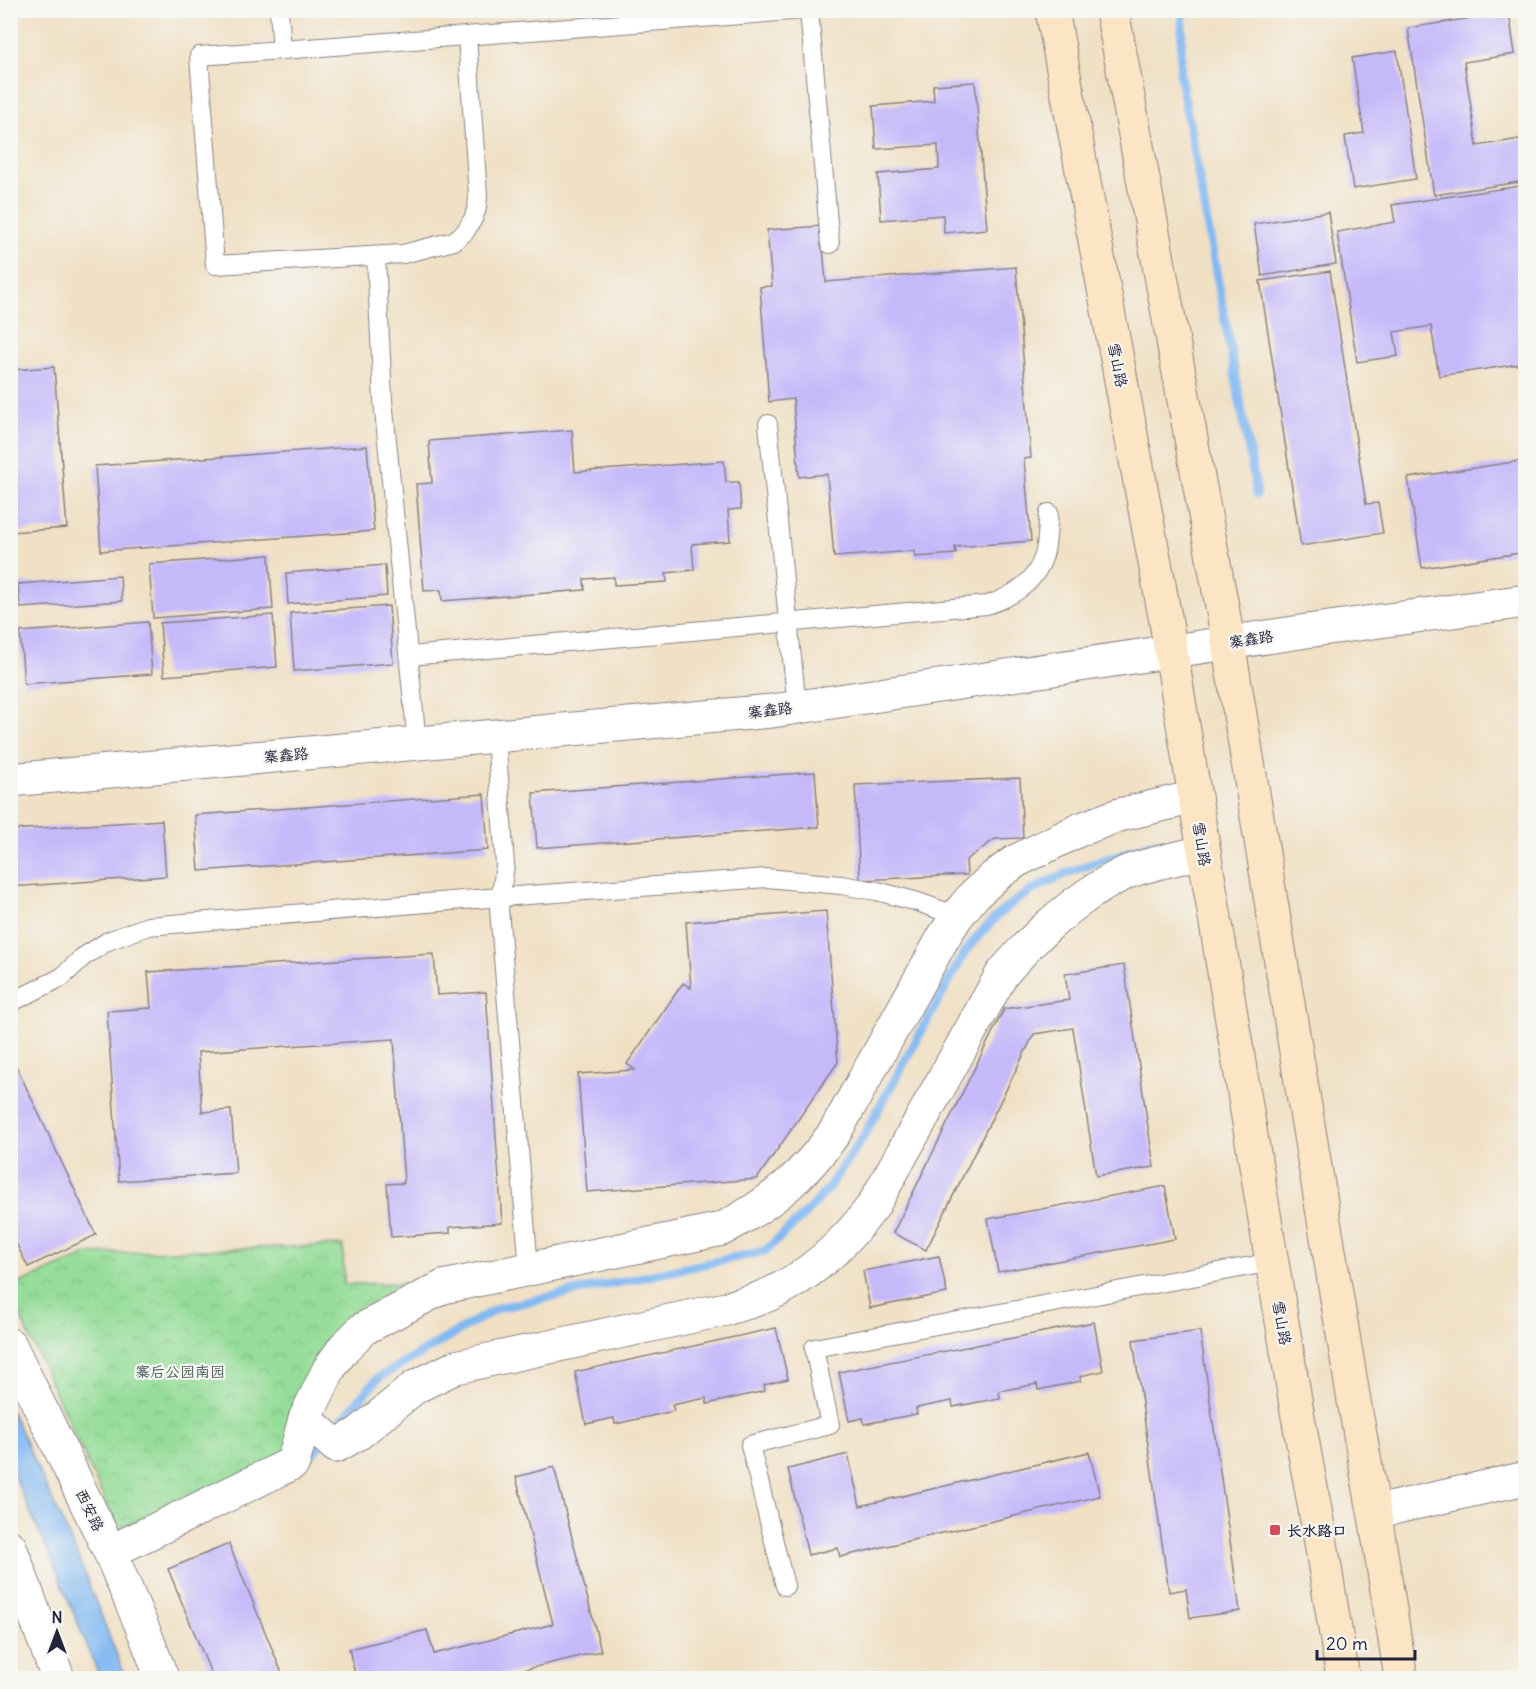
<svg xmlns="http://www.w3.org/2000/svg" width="1536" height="1689" viewBox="0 0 1536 1689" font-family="Delius,'LXGW WenKai TC',sans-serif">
<defs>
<pattern id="park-crowns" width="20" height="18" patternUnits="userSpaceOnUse" patternTransform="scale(1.5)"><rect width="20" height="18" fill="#95dd98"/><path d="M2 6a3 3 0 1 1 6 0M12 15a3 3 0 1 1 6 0" fill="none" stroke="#80bd84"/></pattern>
</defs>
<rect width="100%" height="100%" fill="#f6f6f2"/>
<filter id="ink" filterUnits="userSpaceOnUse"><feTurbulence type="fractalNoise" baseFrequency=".0167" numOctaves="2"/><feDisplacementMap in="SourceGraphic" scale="12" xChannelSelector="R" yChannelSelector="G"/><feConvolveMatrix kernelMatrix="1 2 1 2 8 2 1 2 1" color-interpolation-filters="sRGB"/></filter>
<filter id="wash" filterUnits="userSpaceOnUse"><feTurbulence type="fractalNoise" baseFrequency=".008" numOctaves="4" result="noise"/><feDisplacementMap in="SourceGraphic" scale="24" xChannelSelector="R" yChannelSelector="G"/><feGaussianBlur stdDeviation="1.35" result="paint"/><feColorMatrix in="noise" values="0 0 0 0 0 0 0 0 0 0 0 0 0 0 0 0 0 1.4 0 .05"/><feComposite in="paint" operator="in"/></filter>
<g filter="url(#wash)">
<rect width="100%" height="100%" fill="#f0e0c4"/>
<path fill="url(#park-crowns)" stroke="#5c806a" stroke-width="1.5" d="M343,1245L344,1284L409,1283L410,1296L387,1304L284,1456L118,1529L11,1296L10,1287L89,1254Z"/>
<path fill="#82b9f2" stroke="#526e96" stroke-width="1.5" d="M11,1410L76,1552L126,1678H100L53,1562L11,1469Z"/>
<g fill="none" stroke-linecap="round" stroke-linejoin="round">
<g stroke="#82b9f2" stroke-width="9">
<path d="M1183,10L1180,75L1257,494"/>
<path d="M305,1462L378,1378L498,1308L765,1251L804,1215L826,1191L862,1139L966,950C978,936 990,922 1004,910C1047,874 1105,860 1156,842"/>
</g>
</g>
<g id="blocks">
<g fill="#c5b9fa">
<path d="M1509,12L1515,54L1464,62L1477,146L1526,138V181L1434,195L1408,28Z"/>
<path d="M1397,51L1416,179L1353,189L1345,136L1364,133L1352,58Z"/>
<path d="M975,82L987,229L944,233L943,215L881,220L878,174L939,169L938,145L876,149L873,106L934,101L933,85Z"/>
<path d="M1526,185V363L1439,376L1431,326L1394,332L1398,356L1357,362L1337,232L1395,222L1392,205Z"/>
<path d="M1328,212L1336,264L1262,276L1254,224Z"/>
<path d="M821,226L826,282L1016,267L1031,458L1024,459L1031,541L955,547L956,554L915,557L914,551L834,557L827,474L799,477L793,399L769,402L760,287L772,286L767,230Z"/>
<path d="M1330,271L1366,504L1378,503L1383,533L1301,546L1260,281Z"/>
<path d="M54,367L67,528L10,532V370Z"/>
<path d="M572,430L575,472L724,461L726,482H739L741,509L728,510L730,541L692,544L694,570L666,573L667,582L614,585V577L584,579L585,590L442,601L441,590L424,591L416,484L432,483L429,441Z"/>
<path d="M367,446L374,531L101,551L95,466Z"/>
<path d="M1526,460V552L1422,568L1408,478Z"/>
<path d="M269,555L273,609L153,618L149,564Z"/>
<path d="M385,565L387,596L288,604L286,573Z"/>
<path d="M120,576L122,601L20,608L18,584Z"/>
<path d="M389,606L393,663L294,671L290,613Z"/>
<path d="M273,615L277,667L164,676L160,623Z"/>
<path d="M148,622L152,674L24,684L20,632Z"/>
<path d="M815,772L819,827L537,848L533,793Z"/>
<path d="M1020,778L1023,838L995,839L966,860L967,875L860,880L855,785Z"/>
<path d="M484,794L488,850L199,871L195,815Z"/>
<path d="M162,820L166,876L10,887V830Z"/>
<path d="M826,911L838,1062L757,1179L587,1192L578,1074L635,1070L627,1064L683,983L691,988L686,922Z"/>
<path d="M434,954L437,995L486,992L502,1223L450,1227V1233L391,1237L387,1184L404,1183L394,1039L198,1052L202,1112L231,1110L236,1173L119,1181L107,1011L151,1008L148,972Z"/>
<path d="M1124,965L1154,1167L1096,1176L1073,1028L1034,1034L926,1250L893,1233L1004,1009L1069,1000L1065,974Z"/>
<path d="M10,1053L96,1235L28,1267L10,1231Z"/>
<path d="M1165,1186L1175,1239L998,1272L988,1219Z"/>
<path d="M939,1256L947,1293L870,1308L863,1271Z"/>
<path d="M1094,1322L1103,1371L1080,1376L1081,1381L1038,1390L1037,1384L999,1391L1000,1398L953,1407L952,1401L916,1408L917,1414L864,1424L863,1418L849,1421L839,1372Z"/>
<path d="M776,1328L788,1379L764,1385L765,1391L707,1404L706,1398L672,1405L674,1411L615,1424L614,1418L586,1424L575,1372Z"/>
<path d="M1200,1331L1240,1611L1190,1618L1186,1589L1169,1592L1133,1340Z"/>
<path d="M1089,1452L1100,1496L840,1557L838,1548L808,1555L788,1469L848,1454L860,1506Z"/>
<path d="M554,1467L601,1651L490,1678H356L349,1649L427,1630L434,1654L553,1624L516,1477Z"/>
<path d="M229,1544L284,1678H213L168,1569Z"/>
</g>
</g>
</g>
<g filter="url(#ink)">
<use href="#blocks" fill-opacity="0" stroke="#898180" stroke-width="1.5"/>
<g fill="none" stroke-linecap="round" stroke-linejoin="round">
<defs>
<g id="service">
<path d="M279,10L282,50L805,10"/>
<path d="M809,10L830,244"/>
<path d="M282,50L199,56L215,265L403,254L454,241L465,232L473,219L477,208L478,196L467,36"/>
<path d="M376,256L383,400L417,743"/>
<path d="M768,424L797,707"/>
<path d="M409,656L987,605C1012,597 1036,582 1044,555C1048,542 1047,526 1049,513"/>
<path d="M496,736L505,865L499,909L529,1269"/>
<path d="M10,1003L62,977L83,957L108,941L148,926L500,897L767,878L841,885L877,891L918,902L957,916"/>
<path d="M785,1586L750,1445L830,1425L814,1348L1272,1262"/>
</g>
<g id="minor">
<path d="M10,780L772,711L1307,631L1526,601"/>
<path d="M305,1419L336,1446L359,1433L415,1387L456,1367L726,1309C736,1305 747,1303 758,1299C806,1281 843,1246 873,1206L1002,974C1033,938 1063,909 1103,885C1113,879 1125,872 1136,869C1158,862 1182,857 1204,852"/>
<path d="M1375,1512L1526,1478"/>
<path d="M110,1552L293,1463L305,1419L329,1369L344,1348L363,1329L443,1287L722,1229C771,1203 803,1177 835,1132L943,938L957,916L974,895L994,877L1016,861L1079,830L1119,815L1195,797"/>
</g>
<g id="tertiary">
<path d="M10,1345L110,1552L145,1634L162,1678"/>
<path d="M10,1547L58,1678"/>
</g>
<g id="secondary">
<path d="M1052,10L1166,622L1272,1262L1297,1411L1320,1537L1343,1678"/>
<path d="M1112,10L1223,612L1354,1401L1377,1528L1401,1678"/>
</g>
</defs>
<use href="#service" stroke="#898180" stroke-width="20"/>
<use href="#minor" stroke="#898180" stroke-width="35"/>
<use href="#tertiary" stroke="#898180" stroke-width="35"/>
<use href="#secondary" stroke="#898180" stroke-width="35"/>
<use href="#service" stroke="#fff" stroke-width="18"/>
<use href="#minor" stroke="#fff" stroke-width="33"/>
<use href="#tertiary" stroke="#fff" stroke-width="33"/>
<use href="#secondary" stroke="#fce5c4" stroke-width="33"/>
</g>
</g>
<rect fill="#d1495b" stroke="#f6f6f2" stroke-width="2" x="1269" y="1524" width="12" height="12" rx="3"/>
<g text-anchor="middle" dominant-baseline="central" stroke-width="4.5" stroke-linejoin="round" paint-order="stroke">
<g font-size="15" fill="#22223b" stroke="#f6f6f2">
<text transform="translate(1118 365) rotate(79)">雪山路</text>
<text transform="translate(1251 639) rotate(-9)">寨鑫路</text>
<text transform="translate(770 710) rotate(-7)">寨鑫路</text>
<text transform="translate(286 755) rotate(-5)">寨鑫路</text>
<text transform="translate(1202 844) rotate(81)">雪山路</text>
<text transform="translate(1282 1323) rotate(80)">雪山路</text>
<text transform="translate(90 1510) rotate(64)">西安路</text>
</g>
<g font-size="15" fill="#445a57" stroke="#f6f6f2">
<text x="180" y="1371">寨后公园南园</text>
</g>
<g font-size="15" font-weight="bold" fill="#22223b" stroke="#f6f6f2" text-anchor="start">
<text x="1287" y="1530">长水路口</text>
</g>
</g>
<rect width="1536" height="1689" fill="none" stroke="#f6f6f2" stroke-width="36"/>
<g transform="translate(57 1632)" stroke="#f6f6f2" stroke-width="4.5" paint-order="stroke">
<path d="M0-4.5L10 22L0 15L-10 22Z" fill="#22223b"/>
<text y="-9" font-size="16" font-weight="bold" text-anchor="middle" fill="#22223b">N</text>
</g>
<path d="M1317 1650v9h98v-9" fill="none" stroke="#22223b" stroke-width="3"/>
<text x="1326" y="1650" font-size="18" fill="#22223b" stroke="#f6f6f2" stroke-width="4.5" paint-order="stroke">20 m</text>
</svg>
